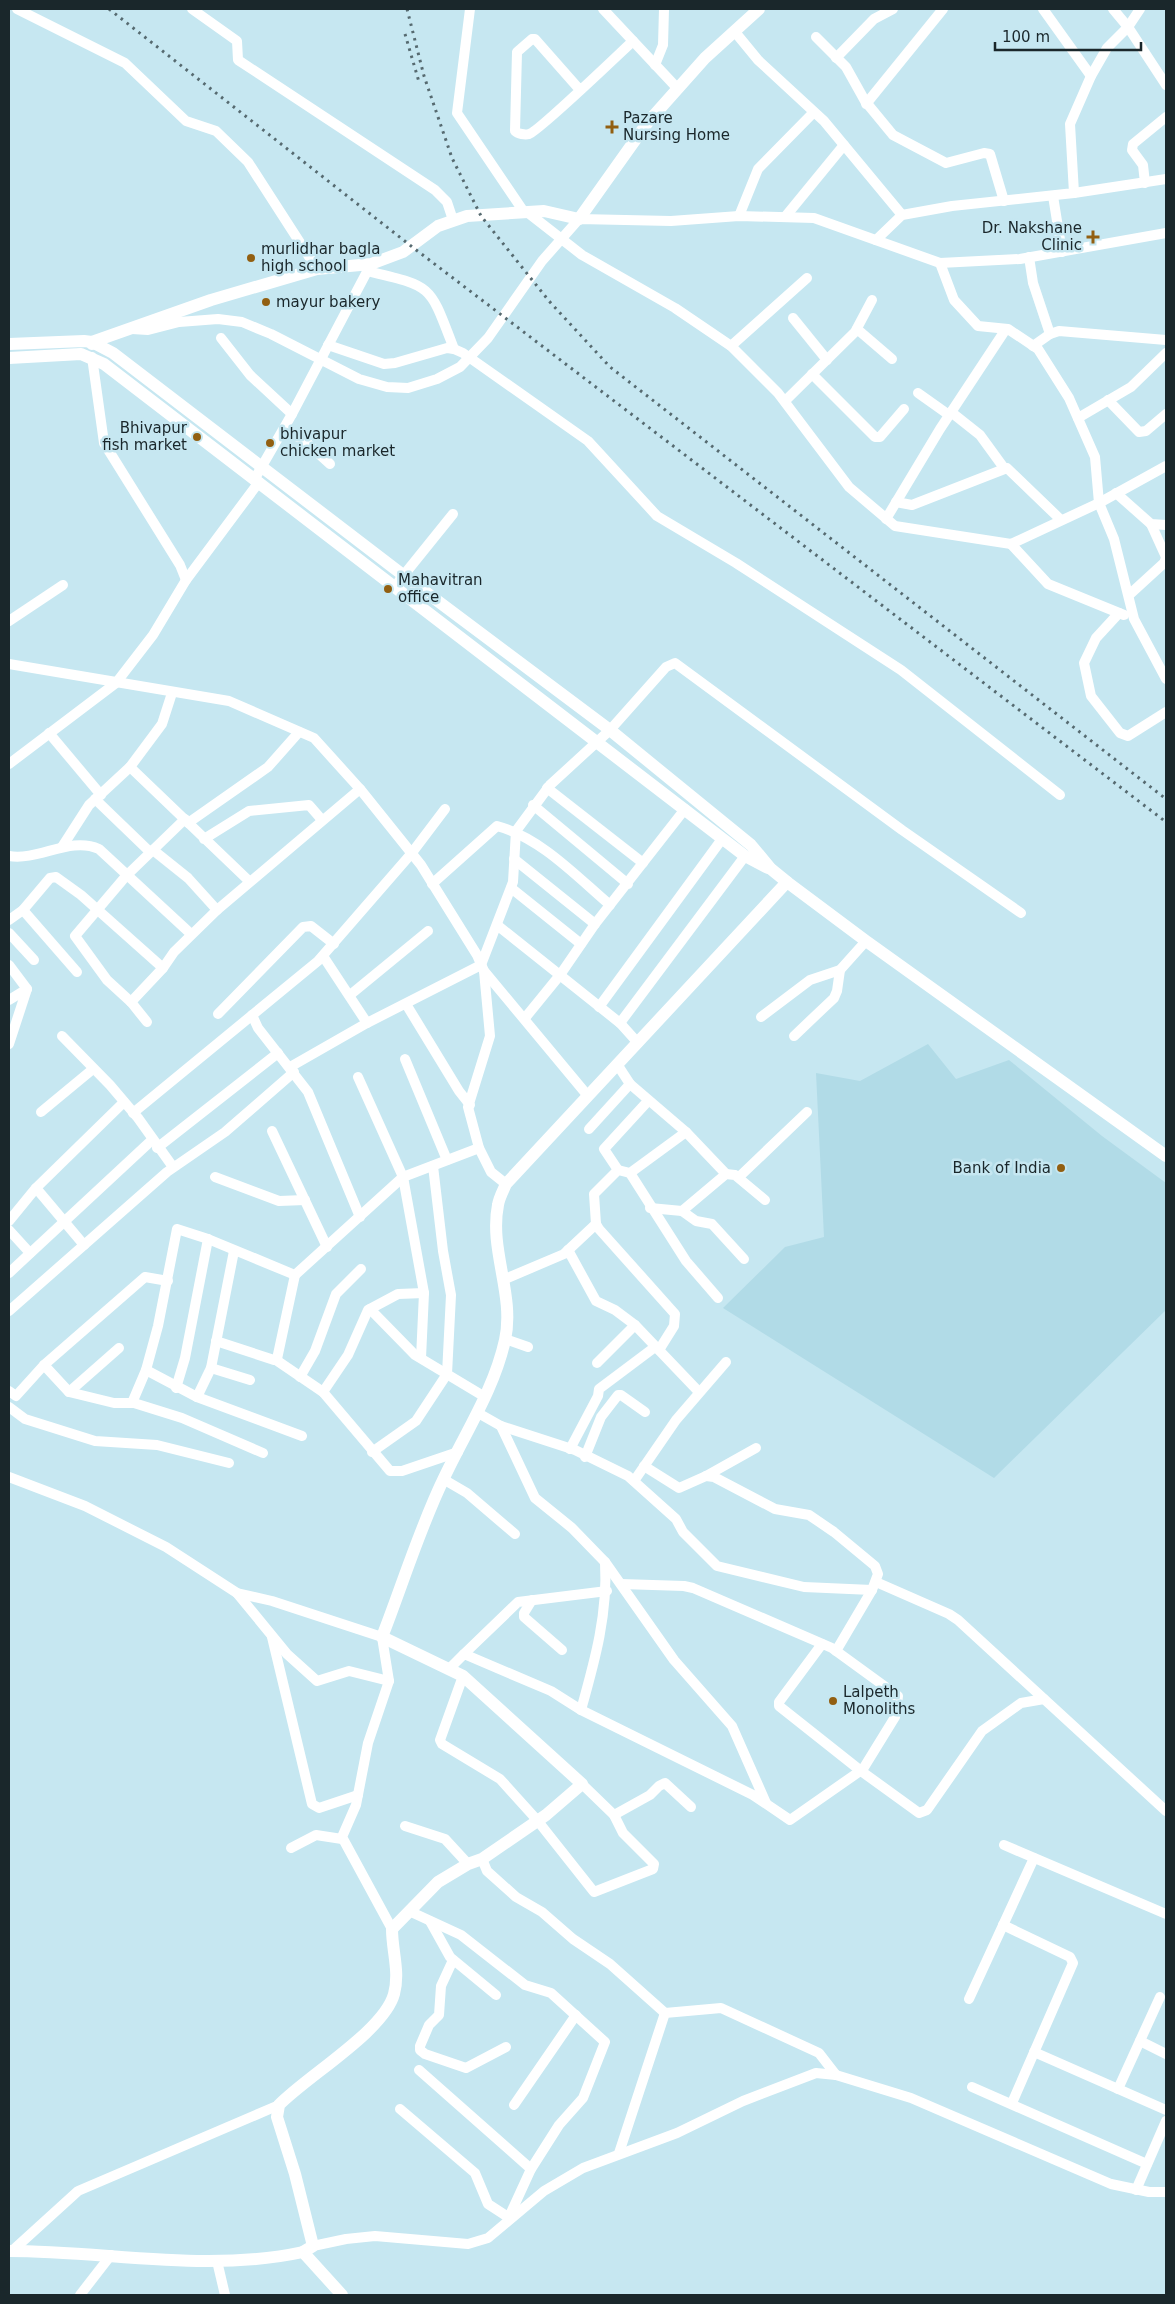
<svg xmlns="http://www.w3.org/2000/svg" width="1175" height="2304" viewBox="0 0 1175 2304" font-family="'DejaVu Sans',sans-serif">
<rect width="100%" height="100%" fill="#c6e7f1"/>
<path fill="#b1dbe7" d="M928,1044L956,1079L1009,1060L1102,1136L1166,1183V1310L994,1478L723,1308L785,1247L824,1237L816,1073L860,1081Z"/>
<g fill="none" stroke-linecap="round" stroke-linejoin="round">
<g stroke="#fff" stroke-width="10">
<path d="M17,9L125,63L186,121L216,131L248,162L317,269"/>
<path d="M192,9L237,41L238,60L435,190L447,202L453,220"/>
<path d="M470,9L457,113L524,212"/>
<path d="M603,9L678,89"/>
<path d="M1043,9L1091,76"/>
<path d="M1113,9L1128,27L1166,85"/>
<path d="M735,32L758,60L824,121L902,215"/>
<path d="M816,37L846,67L865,101L893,135L946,163L984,153L990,154L1004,201"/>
<path d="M836,58L874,19L893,9"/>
<path d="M655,65L663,45L664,9"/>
<path d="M580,90L535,39H532L517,52L515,131C518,134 525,135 529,134C538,132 620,53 633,41"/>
<path d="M866,104L943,9"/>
<path d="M1145,183L1143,165L1132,150L1133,144L1166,117"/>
<path d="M1074,193L1166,179"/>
<path d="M1053,196L1062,252"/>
<path d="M527,212L582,255L675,308L731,346L778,393L849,487L895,526L1011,544L1099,503L1166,466"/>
<path d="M739,216L758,169L813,113"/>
<path d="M785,217L844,145"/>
<path d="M876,240L902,215L952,206L1074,193L1070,124L1091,76L1107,48L1128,27L1140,9"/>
<path d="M1029,257L1033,283L1050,334"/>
<path d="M940,263L954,300L978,326L1008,329L1038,349L1069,398L1095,457L1099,503L1114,539L1134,619L1166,679"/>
<path d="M367,271C434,287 429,284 454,349"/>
<path d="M793,318L827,360"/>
<path d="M132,329L148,330L179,322L218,319L242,322L271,334L359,379L387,387L408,388L437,379L460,367L488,338L542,261L579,219L671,221L739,216L814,218L940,263L1020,259L1166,233"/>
<path d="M857,329L892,359"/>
<path d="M221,338L250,375L292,414"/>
<path d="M328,345L384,364L395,363L447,348L454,349L463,353L588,441L657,516L736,563L901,670L1060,795"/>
<path d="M731,346L807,278"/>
<path d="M1033,346L1050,334L1059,331L1166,340"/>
<path d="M92,357L104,443L180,565L186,580"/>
<path d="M812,374L875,437H880L904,409"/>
<path d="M918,393L949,415"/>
<path d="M1108,400L1139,432L1146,431L1166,414"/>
<path d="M785,401L855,332L872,300"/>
<path d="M951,412L980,435L1004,468"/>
<path d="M1078,418L1131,387L1166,353"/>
<path d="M285,428L307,443L330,464"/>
<path d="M254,480L292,414L371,264"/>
<path d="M1116,493L1151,524L1166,525"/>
<path d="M896,502L912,505L1007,468L1061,520"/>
<path d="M886,519L940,429L1006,329"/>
<path d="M1151,524L1166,557"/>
<path d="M1011,544L1048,584L1124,615"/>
<path d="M399,581L453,514"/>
<path d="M1129,595L1164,563L1166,558"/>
<path d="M1119,613L1096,638L1084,663L1091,696L1120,733L1128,736L1166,712"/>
<path d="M9,621L63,585"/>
<path d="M9,664L229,701L314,738L360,789L421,865L477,955L484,971L588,1096"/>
<path d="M49,733L101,795"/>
<path d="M9,764L116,683L153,635L186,580L259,482"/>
<path d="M130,767L249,881"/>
<path d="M547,788L643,863"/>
<path d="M95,799L150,852"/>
<path d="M533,805L628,884"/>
<path d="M188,823L268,767L299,732"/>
<path d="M204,839L249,811L309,805L322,820"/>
<path d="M62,847L89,805L130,767L162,724L172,693"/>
<path d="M153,850L188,878L217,910"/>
<path d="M9,856C39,861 70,836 99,849L191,934"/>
<path d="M514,859L595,924"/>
<path d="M432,884L497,826C541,838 576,876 610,905"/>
<path d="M511,888L581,944"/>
<path d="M23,910L77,972"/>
<path d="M9,920L23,910L50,878L56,877L81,895L163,968"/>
<path d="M497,925L620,1023L638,1043"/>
<path d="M9,933L34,960"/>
<path d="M323,956L367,1023"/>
<path d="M9,965L27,989L9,1044"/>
<path d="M484,971L490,1036L468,1107L479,1148L491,1172L506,1184"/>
<path d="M350,995L428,931"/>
<path d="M9,1000L27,989"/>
<path d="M131,1002L163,968L174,952L217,910L360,789"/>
<path d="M406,1004L459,1091L470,1105"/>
<path d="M599,1007L722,839"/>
<path d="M218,1014L303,927L311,926L334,944"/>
<path d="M252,1015L258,1028L308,1092L360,1217"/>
<path d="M761,1017L810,980L840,970L866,941"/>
<path d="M525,1018L560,975L595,924L685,809"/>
<path d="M147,1022L131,1002L107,980L75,936L126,876L185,819"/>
<path d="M620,1023L745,856"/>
<path d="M62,1036L110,1085L138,1118L173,1167"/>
<path d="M794,1036L834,998L837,991L840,970"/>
<path d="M405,1059L447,1160"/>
<path d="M617,1064L630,1084L686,1132L726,1174"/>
<path d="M290,1067L367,1023L481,965L513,882L516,831L550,785L610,730L666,667L675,663L902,830L1021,913"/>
<path d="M358,1077L403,1177L424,1293L421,1358"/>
<path d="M41,1112L93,1069"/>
<path d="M133,1113L318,961L411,854L445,809"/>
<path d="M589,1129L630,1084"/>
<path d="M272,1131L327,1247"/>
<path d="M157,1148L278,1053"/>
<path d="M618,1170L604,1149L648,1101"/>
<path d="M630,1173L686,1261L718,1298"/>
<path d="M215,1177L279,1201L305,1200"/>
<path d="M739,1177L807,1112"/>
<path d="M36,1188L84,1245"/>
<path d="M650,1208L682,1211L696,1221L712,1224L744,1259"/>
<path d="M682,1211L726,1174L735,1175L765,1200"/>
<path d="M9,1221L36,1188L124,1102"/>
<path d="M9,1230L30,1253"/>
<path d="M568,1250L596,1301L615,1310L635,1325L699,1392"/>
<path d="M9,1273L152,1140"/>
<path d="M505,1279L564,1254L596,1224"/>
<path d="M370,1309L415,1355L485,1397"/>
<path d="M9,1311L167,1172L225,1132L294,1072"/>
<path d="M505,1339L528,1347"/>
<path d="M216,1341L274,1360L277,1359L295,1275"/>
<path d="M659,1350L674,1326L675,1314L599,1229L596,1224L594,1194L618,1170L630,1173L686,1132"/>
<path d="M276,1360L323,1392L390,1471H402L458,1452"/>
<path d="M597,1363L635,1325"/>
<path d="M44,1365L69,1392L114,1403H134L182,1418L263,1453"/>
<path d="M211,1368L250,1380"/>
<path d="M146,1370L197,1397L302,1436"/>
<path d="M300,1377L315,1351L336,1294L361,1269"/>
<path d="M176,1388L185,1358L208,1239"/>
<path d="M9,1391L16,1396L44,1365L145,1277L168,1281"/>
<path d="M69,1392L119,1348"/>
<path d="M323,1392L348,1355L368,1310L398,1294L424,1293"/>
<path d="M197,1397L211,1368L234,1251"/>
<path d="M132,1403L146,1370L158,1326L177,1229L208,1239L295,1275L403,1177L479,1148"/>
<path d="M9,1407L25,1419L95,1441L157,1445L229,1463"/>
<path d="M478,1413L501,1426L535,1498L572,1528L605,1562L674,1660L732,1726L766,1803"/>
<path d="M501,1426L575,1450L628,1476L676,1519L683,1532L717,1566L804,1587L872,1590"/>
<path d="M570,1449L598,1396L599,1389L655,1347"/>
<path d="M372,1452L416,1421L447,1374L451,1295L443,1251L433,1166"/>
<path d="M585,1457L601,1417L618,1395H621L645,1412"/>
<path d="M644,1466L679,1488L706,1476L756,1448"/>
<path d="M706,1476L714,1477L775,1509L809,1515L834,1532L875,1566L878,1574L872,1590L836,1651"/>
<path d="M9,1477L85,1506L166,1547L237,1593L272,1601L382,1637L389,1681L368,1743L356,1805L342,1837L392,1929"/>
<path d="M443,1479L467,1493L515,1534"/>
<path d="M634,1481L676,1420L726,1362"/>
<path d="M876,1582L949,1614L958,1620L1166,1811"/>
<path d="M237,1593L287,1654L317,1681L349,1671L389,1681"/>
<path d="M532,1600L524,1613V1617L562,1650"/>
<path d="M272,1637L312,1804L319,1808L358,1795"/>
<path d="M822,1644L779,1702V1706L861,1771L919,1813L927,1810L982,1731L1021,1703L1044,1699"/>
<path d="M464,1654L518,1602L607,1591"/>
<path d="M449,1669L464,1654L551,1691L581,1710L753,1795L790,1820L863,1769L895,1717L898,1696L832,1648L693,1588L684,1586L621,1584"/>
<path d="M463,1676L440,1740L442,1744L500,1779L537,1820L594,1892L653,1869L654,1864L623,1833L614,1815L582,1784"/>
<path d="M581,1710C595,1660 608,1614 605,1562"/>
<path d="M614,1815L650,1795L659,1786L665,1783L691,1807"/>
<path d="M405,1826L445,1839L468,1864"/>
<path d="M1004,1845L1166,1914"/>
<path d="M291,1848L316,1835L342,1839"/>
<path d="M482,1859L487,1871L516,1897L542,1912L573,1939L610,1964L665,2013"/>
<path d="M409,1911L461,1935L525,1985L551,1993L605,2042L583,2098L559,2125L531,2169L509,2217"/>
<path d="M430,1921L450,1957L496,1995"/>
<path d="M1003,1925L1070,1957L1073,1963L1012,2103"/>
<path d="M453,1960L441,1986L439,2015L429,2025L420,2046V2050L425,2054L466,2068L506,2047"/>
<path d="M969,1999L1034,1858"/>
<path d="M1140,2041L1166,2054"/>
<path d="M1034,2052L1166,2110"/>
<path d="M419,2070L531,2169"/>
<path d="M972,2087L1147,2164"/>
<path d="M1118,2089L1160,1997"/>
<path d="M514,2105L576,2015"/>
<path d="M400,2109L475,2173L488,2204L508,2217"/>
<path d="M619,2153L665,2013L721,2008L819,2053L836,2075"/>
<path d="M1136,2190L1166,2121"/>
<path d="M313,2246L346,2239L375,2236L468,2244L488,2238L544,2191L583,2168L677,2133L743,2101L816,2073L836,2075L911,2098L1111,2184L1149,2192H1166"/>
<path d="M12,2251L78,2191L279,2105"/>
<path d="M217,2261L225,2295"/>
<path d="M80,2295L111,2255"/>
</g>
<g stroke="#fff" stroke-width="12">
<path d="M9,344L84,341L92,342L113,353L403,575L610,730L751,845L771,869L787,882L866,941L1166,1156"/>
<path d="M92,344V342L211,300L317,269L371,264L403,252L438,226L467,216L544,211L579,219L648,122L705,58L759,9"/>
<path d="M9,358L81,354L104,364L745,856L768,868"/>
<path d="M9,2251C107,2251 206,2273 303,2252L342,2295"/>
<path d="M303,2252L313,2246L295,2174L277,2117L279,2105C307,2076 384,2031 394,1994C400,1972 392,1951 392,1929L438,1882L468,1864L482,1859L546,1815L582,1784L463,1676L382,1637C402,1586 420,1527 444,1478C465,1433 494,1390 505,1340C515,1295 489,1250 498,1205C499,1198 503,1191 506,1184L787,882"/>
</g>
<g stroke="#566a70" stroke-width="3" stroke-dasharray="2.5 5" stroke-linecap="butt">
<path d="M109,9L411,246L1166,822"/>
<path d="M407,9L424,76L452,158L481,216L549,301L610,367L1166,799"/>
<path d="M405,34L419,82"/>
</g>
</g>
<g fill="#925f11" stroke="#c6e7f1" stroke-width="2">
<path d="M609.5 119.5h5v5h5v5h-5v5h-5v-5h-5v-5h5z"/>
<path d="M1090.5 229.5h5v5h5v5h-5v5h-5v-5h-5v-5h5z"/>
<circle cx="251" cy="258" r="5"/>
<circle cx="266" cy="302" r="5"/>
<circle cx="197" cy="437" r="5"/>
<circle cx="270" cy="443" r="5"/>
<circle cx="388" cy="589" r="5"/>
<circle cx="1061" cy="1168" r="5"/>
<circle cx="833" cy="1701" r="5"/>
</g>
<g text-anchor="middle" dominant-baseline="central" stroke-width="5" stroke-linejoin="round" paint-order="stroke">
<g font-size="15" fill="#1a272b" stroke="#c6e7f1" text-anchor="start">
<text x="623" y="118">Pazare<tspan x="623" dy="17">Nursing Home</tspan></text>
<text x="1082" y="228" text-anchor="end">Dr. Nakshane<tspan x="1082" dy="17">Clinic</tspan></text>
<text x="261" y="249">murlidhar bagla<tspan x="261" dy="17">high school</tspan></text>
<text x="276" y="302">mayur bakery</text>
<text x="187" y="428" text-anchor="end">Bhivapur<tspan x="187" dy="17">fish market</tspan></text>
<text x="280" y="434">bhivapur<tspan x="280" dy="17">chicken market</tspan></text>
<text x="398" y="580">Mahavitran<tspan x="398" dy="17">office</tspan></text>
<text x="1051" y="1168" text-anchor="end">Bank of India</text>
<text x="843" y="1692">Lalpeth<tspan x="843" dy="17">Monoliths</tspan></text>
</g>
</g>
<rect width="1175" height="2304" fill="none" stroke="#1a272b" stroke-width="20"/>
<path d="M995 42v8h146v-8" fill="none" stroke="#1a272b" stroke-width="2.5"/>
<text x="1002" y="42" font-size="15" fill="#1a272b" stroke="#c6e7f1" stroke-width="4" paint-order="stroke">100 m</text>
</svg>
